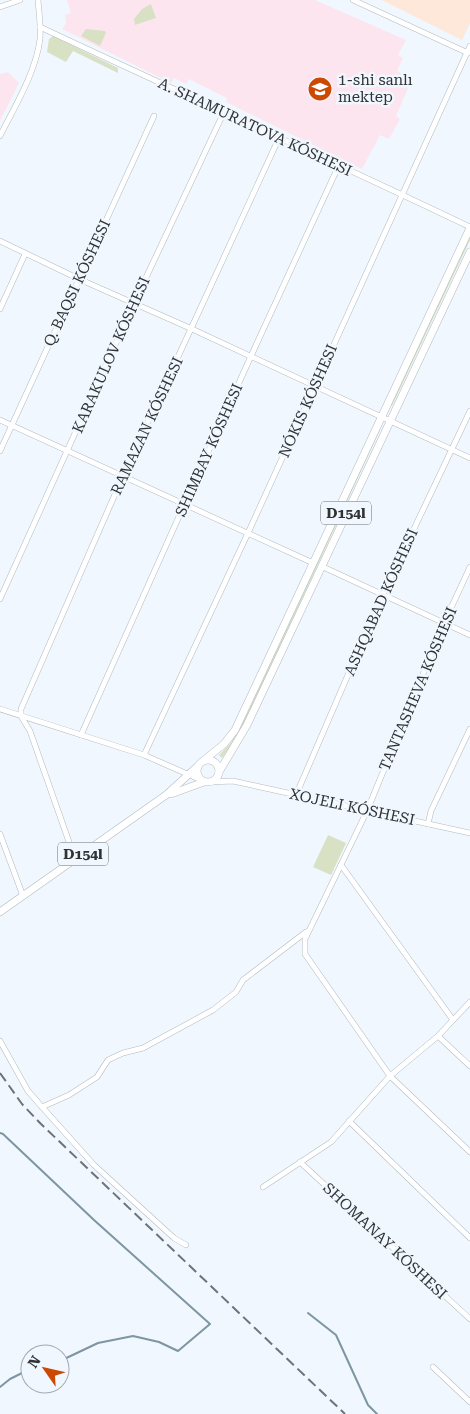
<svg xmlns="http://www.w3.org/2000/svg" width="470" height="1414" viewBox="0 0 470 1414" font-family="'Roboto Serif',serif">
<rect width="100%" height="100%" fill="#f0f7fe"/>
<g fill="#fde5f0">
<path d="M67,0H315L406,40L398,55L403,58L397,71L412,79L396,116L400,119L389,139L380,135L362,169L226,102L227,98L189,79L186,84L174,78L171,83L62,29L66,24L65,15L71,13Z"/>
<path d="M8,72L19,83L0,121V74Z"/>
</g>
<path fill="#fde8d9" d="M382,0H470V23L462,40Z"/>
<g fill="#d8e1c4">
<path d="M151,4L156,18L135,25L134,19L142,9Z"/>
<path d="M86,29L105,31L106,33L100,46L81,36Z"/>
<path d="M53,36L118,68V73L73,51L66,62L47,52L49,39Z"/>
<path d="M470,235V240L392,406L390,405Z"/>
<path d="M379,429L380,430L240,733L222,758L219,755L230,744L238,732Z"/>
<path d="M328,835L346,843L331,875L313,867Z"/>
</g>
<g fill="none" stroke-linecap="round" stroke-linejoin="round">
<g stroke="#7e95a2" stroke-width="2">
<path d="M0,1133L3,1134L94,1220L210,1324L178,1351L159,1342L133,1336L98,1343L60,1361"/>
<path d="M308,1313L336,1335L368,1405L377,1414"/>
<path d="M0,1387L10,1379L30,1369"/>
</g>
<defs>
<g id="minor">
<path d="M353,0L468,53"/>
<path d="M0,7L20,0"/>
<path d="M40,27C183,94 328,159 470,227"/>
<path d="M0,136C15,106 36,72 40,39C41,26 39,13 38,0"/>
<path d="M0,241L79,279L192,329L470,458"/>
<path d="M0,309L25,254"/>
<path d="M0,420L313,563"/>
<path d="M0,451L154,116"/>
<path d="M321,566L470,635"/>
<path d="M470,567L444,623L367,811L305,939V954L390,1076L470,1152"/>
<path d="M0,599L134,303L224,112"/>
<path d="M0,709L144,755L201,780"/>
<path d="M81,735L251,356L339,165"/>
<path d="M144,755L248,533L470,46"/>
<path d="M210,782L233,781L470,833"/>
<path d="M296,795L383,594L470,411"/>
<path d="M428,824L431,811L470,729"/>
<path d="M0,834L23,896"/>
<path d="M75,859L30,731L21,716V709L123,476L279,138"/>
<path d="M341,865L453,1020"/>
<path d="M438,1036L470,1066"/>
<path d="M0,1041L28,1091L42,1107L94,1165L174,1238L186,1245"/>
<path d="M42,1107L69,1095L97,1077L108,1060L123,1053L143,1048L213,1010L236,992L243,980L306,932"/>
<path d="M349,1121L470,1238"/>
<path d="M300,1162L470,1319"/>
<path d="M263,1187L331,1142L390,1076L438,1036L470,1002"/>
<path d="M433,1367L470,1402"/>
</g>
<g id="major">
<circle cx="208" cy="771" r="11"/>
<path d="M203,761L224,744L235,730L470,228"/>
<path d="M219,772L247,725L470,252"/>
<path d="M171,794L204,782"/>
<path d="M0,912L166,795L198,766"/>
</g>
</defs>
<use href="#minor" stroke="#b3bac1" stroke-width="6"/>
<use href="#major" stroke="#b3bac1" stroke-width="8"/>
<use href="#minor" stroke="#fff" stroke-width="5"/>
<use href="#major" stroke="#fff" stroke-width="7"/>
<path stroke="#6f7377" stroke-width="2" stroke-dasharray="10 5" stroke-linecap="butt" d="M0,1073L22,1104L41,1124L345,1414"/>
</g>
<defs>
<symbol id="school-disc" viewBox="-11 -11 22 22"><circle r="9.5" fill="#cd4800" stroke="#f0f7fe"/><path d="M0-5L7-2L0 1L-7-2ZM-4 1L0 2.5L4 1V4Q0 6-4 4Z" fill="#fff"/></symbol>
</defs>
<g fill-rule="evenodd">
<use href="#school-disc" x="306" y="75" width="28" height="28"/>
</g>
<g text-anchor="middle" dominant-baseline="central" stroke-width="5" stroke-linejoin="round" paint-order="stroke">
<g fill="#f0f7fe" stroke="#6a6e71" stroke-width="1">
<rect x="321" y="501.5" width="50" height="23" rx="4"/>
<rect x="58" y="842.5" width="50" height="23" rx="4"/>
</g>
<g font-size="14" font-weight="bold" fill="#303335">
<text x="346" y="513">D154l</text>
<text x="83" y="854">D154l</text>
</g>
<g font-size="15" fill="#303335" stroke="#f0f7fe" text-anchor="start">
<text x="338" y="80">1-shi sanlı<tspan x="338" dy="17">mektep</tspan></text>
</g>
<g font-size="15" fill="#303335" stroke="#f0f7fe">
<text transform="translate(255 127) rotate(25)">A. SHAMURATOVA KÓSHESI</text>
<text transform="translate(77 283) rotate(-65)">Q. BAQSI KÓSHESI</text>
<text transform="translate(111 355) rotate(-66)">KARAKULOV KÓSHESI</text>
<text transform="translate(308 401) rotate(-66)">NÓKIS KÓSHESI</text>
<text transform="translate(147 426) rotate(-65)">RAMAZAN KÓSHESI</text>
<text transform="translate(209 450) rotate(-66)">SHIMBAY KÓSHESI</text>
<text transform="translate(381 602) rotate(-66)">ASHQABAD KÓSHESI</text>
<text transform="translate(418 689) rotate(-67)">TANTASHEVA KÓSHESI</text>
<text transform="translate(352 807) rotate(12)">XOJELI KÓSHESI</text>
<text transform="translate(385 1241) rotate(43)">SHOMANAY KÓSHESI</text>
</g>
</g>
<g transform="translate(45 1369) rotate(304)"><circle r="24" fill="#f0f7fe" stroke="#a3a9ae"/>
<path d="M0-4L9 19L0 12L-9 19Z" fill="#cd4800"/>
<text y="-8" font-size="14" font-weight="bold" text-anchor="middle" fill="#303335">N</text>
</g>
</svg>
